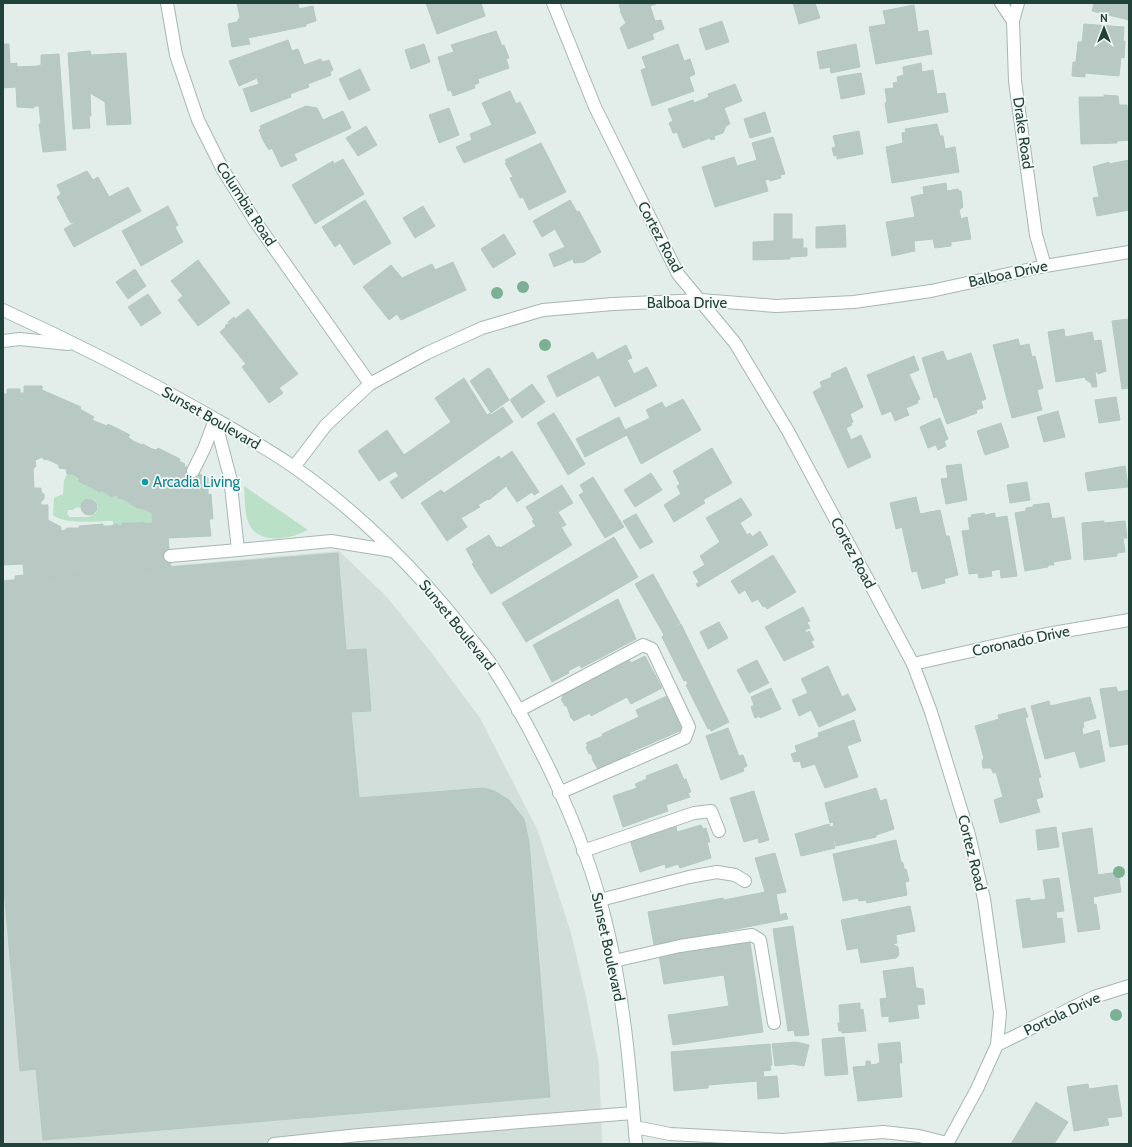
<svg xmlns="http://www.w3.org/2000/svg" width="1132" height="1147" viewBox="0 0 1132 1147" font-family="Cabin,sans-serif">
<rect width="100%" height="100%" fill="#e3eeea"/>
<path fill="#d1ded9" d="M339,551L387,597L431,652L480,718L538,831L571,933L586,997L599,1064L602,1144H3V580Z"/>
<g fill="#bae1c7" fill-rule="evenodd">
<path d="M67,474H73L80,479L78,481L101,490L111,497L117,495L118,498L123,499L137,508H141L152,513L153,523L148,524L140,522L139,523H123L121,526L113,524V521C96,521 65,525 53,515L54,498L63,494L64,481ZM89,498L95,500L98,506L96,513L89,517H70L67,514L68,510H73L77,507L81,508L83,502Z"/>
<path d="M244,486L308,530C292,538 262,546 250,526C244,515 245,498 244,486Z"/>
</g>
<g fill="#b8c9c3" stroke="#b4c9c1" fill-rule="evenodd">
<path d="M237,3H298L299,9L313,6L316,21L306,24V26L248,38L250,44L232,47L228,24L237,22L240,17Z"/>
<path d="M426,3H481L485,16L437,34Z"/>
<path d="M623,3H658L650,6L655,21L661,20L664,29L652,34L654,39L628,49L620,28L626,23L620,11H621L619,5Z"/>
<path d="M793,3H815L820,18L799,24Z"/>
<path d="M1094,3H1129V20L1092,11Z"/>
<path d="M914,5L918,32L928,30L932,54L876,64L869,27L886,24L883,11Z"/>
<path d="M722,21L729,42L706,50L699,29Z"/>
<path d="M1084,24L1124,27L1123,41H1125L1124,58L1121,57L1119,76L1085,73V77L1072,76L1073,62H1076L1078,42H1082Z"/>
<path d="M496,31L502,46L504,45L509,58L506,59L509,68L478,79L479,83L474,85L475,88L453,96L451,90L448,91L438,57L454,52L451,45Z"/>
<path d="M288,40L292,51L298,49L304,65L321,59L322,62L329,60L333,70L330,72L331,75L308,84L309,87L290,94L291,97L251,112L243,89L259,84L257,78L239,86L229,61Z"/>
<path d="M3,44H9L10,64L17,63V67L38,66L41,65V55L59,54L66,150L43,152L39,124H41L39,106H34V108L17,107L16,87L3,88Z"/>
<path d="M424,44L430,62L411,69L405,50Z"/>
<path d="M678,44L684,61L690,59L695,74L689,77L694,91L652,106L641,70L646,68L642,57Z"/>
<path d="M856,44L860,67L831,73L830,67L820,69L817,52Z"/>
<path d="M90,51L91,55L126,53L131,124L107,125L105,102L90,93L91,116H89L90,128L73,129L68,53Z"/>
<path d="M921,63L922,72L933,70L937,94L945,93L948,112L888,123L885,103L887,102L885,89L894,88L893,83L898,82L897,77L904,75L903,67Z"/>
<path d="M360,69L370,90L349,100L339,79Z"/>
<path d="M861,73L865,94L841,99L837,77Z"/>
<path d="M735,84L742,101L724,108L730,124L726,126L723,133L714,136L715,139L711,140L710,138L683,148L677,132L673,133L669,123L673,121L668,109L693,100L694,103L709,97L708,94Z"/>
<path d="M510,91L516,104L520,102L536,133L464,163L456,147L472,140L470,134L492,125L482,103Z"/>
<path d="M1104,95L1118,96L1119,105H1127L1129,140L1117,141V143L1081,144L1079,97H1104Z"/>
<path d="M306,106L317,108L323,120L343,111L351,128L294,154L297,160L281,167L272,148L269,150L263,140L259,130L261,128L260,126Z"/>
<path d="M449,108L459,135L439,143L429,115Z"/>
<path d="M765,112L771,132L750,138L744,119Z"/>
<path d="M937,124L940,136H943L945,149L955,147L959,172L892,183L886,147L903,143L902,133L906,132L905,129Z"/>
<path d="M366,126L377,145L358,156L346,138Z"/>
<path d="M859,131L863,154L837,159V155L834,156L832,148L836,147L833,136Z"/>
<path d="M773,137L785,174L780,175L781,178L770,181L769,179L765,180L768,191L715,207L702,167L734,157L737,166L757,160L752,143Z"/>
<path d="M541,143L566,192L529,210L523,197L520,198L510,178L513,177L505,163H507L505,160Z"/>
<path d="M343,159L364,194L315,224L292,185L333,161L334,164Z"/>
<path d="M1129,160V210L1097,216L1093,198L1099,197L1093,167L1109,162V164Z"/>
<path d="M87,171L93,180L98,177L109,197L128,187L141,211L74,247L64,229L76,222V221L71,223L66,215L70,211L66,214L57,197L61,194L57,185Z"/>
<path d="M946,183L947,191L958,189L959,191H961L963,207L959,210L961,219L967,217L971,239L951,242V246L935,248L933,239L914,241L915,251L892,256L886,222L915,217L911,197L924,194L923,187Z"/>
<path d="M365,200L391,243L354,265L340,243L335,247L322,227Z"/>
<path d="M570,200L577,212L579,211L601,252L584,262L574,263L573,259L554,267L549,254L565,247L555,229L542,237L533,221Z"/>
<path d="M168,206L178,225L175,227L183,242L141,266L122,231Z"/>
<path d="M423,206L435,226L415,238L403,218Z"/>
<path d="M774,214H792V239H803V248H807V256L790,257V259L753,260V242L774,241Z"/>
<path d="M845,225L846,247L816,248V227Z"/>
<path d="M504,234L516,254L493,268L481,249Z"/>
<path d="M198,260L230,303L198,326L178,300L183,296L171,281Z"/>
<path d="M453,262L466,290L401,320L397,314L389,320L363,287L391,265L402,278L432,264L435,270Z"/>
<path d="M135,269L146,286L128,299L116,282Z"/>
<path d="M148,294L161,313L141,326L128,307Z"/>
<path d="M248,309L298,374L279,388L283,393L269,403L242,367L246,364L220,332L226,327L225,326L227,324L230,325L228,322L234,317L235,319Z"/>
<path d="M1129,319V388L1122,389L1112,321Z"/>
<path d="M1064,329L1065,337L1092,332L1094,341L1101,340L1106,371L1098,374V372H1095L1097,387H1092L1091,383L1086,380L1085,377L1056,382L1048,332Z"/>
<path d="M1018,339L1020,346L1029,344L1032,357L1035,356L1043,388L1037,390L1042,410L1012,418L993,345Z"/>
<path d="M626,345L632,358L627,360L634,374L647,367L657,386L615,407L599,375L557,397L547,376L593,352L597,360Z"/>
<path d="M943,351L947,361L971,353L986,399L981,401L983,408L976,410L977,413L947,424L937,397L934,398L922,358Z"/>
<path d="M914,356L919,370L909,374L920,399L917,401L918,403L906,408L909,415L895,421L891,411L882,415L867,375Z"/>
<path d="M846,367L863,407L850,414L853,422L851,423L852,425L846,428L851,440L861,435L871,457L848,468L813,392L822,387L820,382L832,377L831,374Z"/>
<path d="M488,368L490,369L509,400L491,413L470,381Z"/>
<path d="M464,378L487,415L490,413L491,415L503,407L513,422L402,499L390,482L399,476L395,471L379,481L358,451L387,430L404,455L451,422L435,398Z"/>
<path d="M532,384L545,402L522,418L510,400Z"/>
<path d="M24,386H42V390L81,407L80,409L94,417L92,420L107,426L108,424L130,435L128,437L133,441L142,445L143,444L152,449L157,450L158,448L180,459L179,461L185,464L184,466L208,478V495L211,494L213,519H209L211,536L168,538L171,567L15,580V576L24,575L23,564L3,565V394H7V389H20V393H24ZM43,457V459L49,460L59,465V468L66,469L67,474H73L80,479L78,481L100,492L101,490L111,497L117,495L118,498L123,499L137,508H141L152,513L153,523L148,524L140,522L139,523H123L121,526L116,524L111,526H103V524L79,526V528H67L65,530L61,531V527L48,520V505H41V501L44,499V494L41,492V488H34L33,469L36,466L35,460Z"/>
<path d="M1116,397L1120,420L1099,423L1095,400Z"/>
<path d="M683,399L701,430L641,464L627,435L585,457L576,439L619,417L625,430L650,418L646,410L662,402L665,408Z"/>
<path d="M1058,411L1065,437L1044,442L1037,417Z"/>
<path d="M554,413L585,464L568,475L537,423Z"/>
<path d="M940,418L948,439L944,441L946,446L938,450L936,445L928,448L920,427Z"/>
<path d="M1001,423L1009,447L985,455L977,431Z"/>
<path d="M712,448L732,483L703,500L705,503L674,522L664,505L681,494L677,486L680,484L673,471Z"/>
<path d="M512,451L539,492L534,495L532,492L517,502L506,486L489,500L488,499L478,505L480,507L461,518L467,527L447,541L421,503L441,490L444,493L499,456L501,459Z"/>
<path d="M961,464L967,500L946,504L941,479L948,478L946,466Z"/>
<path d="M1125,466L1128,487L1088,491L1085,473Z"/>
<path d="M651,473L662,490L635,507L624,490Z"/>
<path d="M593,477L624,527L605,538L579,495L584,492L580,485Z"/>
<path d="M1027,482L1030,500L1010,503L1007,485Z"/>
<path d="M562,485L573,503L558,512L566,525L561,527L572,545L491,594L472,564L474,563L466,549L489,535L497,548L499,546L500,548L536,526L532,521L534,520L526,507Z"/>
<path d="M916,497L920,514L940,510L946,536H949L958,575L944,579L945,583L922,589L917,571L912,572L902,527L896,529L890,503Z"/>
<path d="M741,498L752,515L740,523L747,535L750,533L752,537L760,531L768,545L698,587L696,584L699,582L693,572L705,565L700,556L720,542L706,518Z"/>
<circle cx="89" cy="507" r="8"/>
<path d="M1049,503L1052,519L1064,517L1071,559L1053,562L1054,565H1048V567L1025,571L1015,513L1026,511V508L1033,507V505Z"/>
<path d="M984,513L985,515L995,513V518L1007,516L1017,576L1001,578L1000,569L991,571L992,576L979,578L978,573L969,574L962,531L970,530L968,518L972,517L971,515Z"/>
<path d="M636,514L653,542L640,549L623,521Z"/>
<path d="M1104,521V523L1125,521L1127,538H1123L1125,552L1117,553V556L1084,560L1082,523Z"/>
<path d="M614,537L638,577L526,642L502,603Z"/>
<path d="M338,553L346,650L366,649L371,711L351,712L359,798L484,788L494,791L509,800L524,819L529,842L550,1097L43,1140L36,1069L20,1071L3,877V581Z"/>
<path d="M773,555L796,592L767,609L765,606L763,607L758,599L752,602L745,590L739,594L731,581Z"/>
<path d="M653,574L680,623L663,633L635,584Z"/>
<path d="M618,599L636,639L581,668L580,665L568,671L569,673L552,682L533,645Z"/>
<path d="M803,607L810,621L807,622L810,628L805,630L806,633L809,631L814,640L811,641L814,647L784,661L765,627Z"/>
<path d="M719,622L728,638L708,649L700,632Z"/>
<path d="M681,624L729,722L711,731L710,728L708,729L686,685L688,684L686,680L684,681L662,637L664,635L663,633Z"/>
<path d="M645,656L662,688L631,704L627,697L591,716L590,713L574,721L571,718L567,706H565L561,699L563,698L561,694L629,660L631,663Z"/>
<path d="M757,660L769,683L749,693L737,670Z"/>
<path d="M828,666L842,697L848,694L856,710L819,727L811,710L799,716L792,700L808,693L801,679Z"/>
<path d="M1116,687L1118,692L1129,690V744L1110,747L1100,689Z"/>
<path d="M771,688L781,709L760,718L759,716L755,718L751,707L754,705L751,697Z"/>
<path d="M667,696L682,730L629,753L631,757L599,771L592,759L593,758L591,754H589L586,747L588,746L586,743L603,736L602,734L639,717L636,710Z"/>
<path d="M1090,697L1096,718L1083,722L1084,727L1082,728L1083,735L1099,730L1105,761L1080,768L1075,751L1045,759L1031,706L1049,701L1050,706Z"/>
<path d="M1025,708L1028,717L1025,718L1041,777L1038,778L1043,797L1036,799L1040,812L1000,823L994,800L1003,797L996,772L993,773L991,768H983L982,762L984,758L975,726L999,719L998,715Z"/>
<path d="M854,720L861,741L847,746L858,777L825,788L815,764L802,768L800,761L794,762L791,754L797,752L795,746L819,737L818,733Z"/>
<path d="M728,728L739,756L743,755L747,766L743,768L744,771L721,780L706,736Z"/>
<path d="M677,764L684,780L686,779L691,792L688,793L690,797L666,805L668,811L623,827L613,796L637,788L635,784L647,779L646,776Z"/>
<path d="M876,788L880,801L886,799L894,829L876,835V837L836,846L834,838H833L835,848L801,856L795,834L829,824L830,827L834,826L833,822L830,823L825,803Z"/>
<path d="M754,791L769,840L759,843L758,838L744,842L730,798Z"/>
<path d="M701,825L703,829L706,828L710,842H707L711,858L680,868L678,864L666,868L665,864L640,872L630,840L676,826L677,832Z"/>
<path d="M1056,827L1059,847L1038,850L1036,830Z"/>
<path d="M1092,828L1098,875L1118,872L1121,892L1093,897L1094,905L1096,904L1100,929L1078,932L1062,833Z"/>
<path d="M896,840L901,862L903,863L904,869H906L909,881L905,882L907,895L867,903L866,900L859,901L858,898L843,901L833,854Z"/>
<path d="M775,853L786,892L776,894L780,915L786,913L788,919L654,945L648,912L723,898L724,900L765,892L755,858Z"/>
<path d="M1059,878L1064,911L1056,912L1057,919L1062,918L1065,942L1023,948L1016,900L1030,898V901L1046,899L1043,880Z"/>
<path d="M910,906L915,931L896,935L897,943L892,944L898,947L899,955L896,958L861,963L858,948L847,950L841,920Z"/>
<path d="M793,926L809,1035L795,1036L794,1030L788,1031L773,929Z"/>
<path d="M750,942L763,1032L673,1045L668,1015L729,1006L724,975L664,984L659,955Z"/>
<path d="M913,967L916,988L923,989L925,1004L917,1005L919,1018L889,1022V1016L882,1017L880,999L887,998L883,971Z"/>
<path d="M860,1003V1010L863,1009L866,1031L842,1033V1031H839L838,1023H840L839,1005Z"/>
<path d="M844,1037L848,1074L825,1076L822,1039Z"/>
<path d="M796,1042L809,1045L804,1066L793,1064L775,1066L772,1044Z"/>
<path d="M900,1042L902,1063H899L902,1097L858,1101L853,1067L866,1066V1061H870L871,1065L877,1064L880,1062L878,1044Z"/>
<path d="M770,1044L772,1065L770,1066L771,1070L763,1071L764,1077L777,1076L779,1097L758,1099L757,1081L708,1085V1088L674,1091L671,1052Z"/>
<path d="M1088,1084L1089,1089L1117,1085L1122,1116L1107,1118L1109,1125L1074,1131L1067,1087Z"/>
<path d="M1036,1102L1068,1122L1054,1144H1011Z"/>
</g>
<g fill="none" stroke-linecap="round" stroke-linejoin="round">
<defs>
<g id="service">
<path d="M215,420L230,477L238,550L331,541L393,551"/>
<path d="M193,471L204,449L215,420"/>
<path d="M170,556L238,550"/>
<path d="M518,711L643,645L652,649L689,727L685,738L559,793"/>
<path d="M583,851L694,813L711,811L719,831"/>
<path d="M600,900L689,877L717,872L735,875L745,881"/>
<path d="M614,961L680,946L752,935L760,940L774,1023"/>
<path d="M274,1144L359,1135L633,1113"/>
</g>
<g id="minor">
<path d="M167,3L176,55L198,120L223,170L255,221L370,384"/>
<path d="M553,3L595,107L678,274L735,343L788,431L913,664L931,712L969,835L984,899L1000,1013L997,1045L977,1089L947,1144"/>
<path d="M1001,3L1013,21L1015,81L1036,235L1045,266"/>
<path d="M1013,21L1018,3"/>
<path d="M294,467L326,425L370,384L427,353L482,328L543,310L613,304L701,300L776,306L854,302L931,291L1045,266L1129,252"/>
<path d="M913,664L1047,634L1129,620"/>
<path d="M997,1045L1094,997L1129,986"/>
<path d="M635,1127L670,1134L783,1140L883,1132L919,1136L947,1143"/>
</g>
<g id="secondary">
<path d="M3,310C71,341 138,375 203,412C234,430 265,447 294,467C357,511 417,570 464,630C473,642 484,653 492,666C537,736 582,830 603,911C623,986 630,1066 636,1144"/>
<path d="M3,341L20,339L68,344"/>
</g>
</defs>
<use href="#service" stroke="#a5b7b2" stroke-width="14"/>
<use href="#minor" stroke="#a5b7b2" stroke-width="14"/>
<use href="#secondary" stroke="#a0bbb3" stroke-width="14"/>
<use href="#service" stroke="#fff" stroke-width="12"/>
<use href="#minor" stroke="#fff" stroke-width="12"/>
<use href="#secondary" stroke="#fff" stroke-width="12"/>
</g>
<g fill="#7bb094">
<circle cx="523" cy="287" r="6"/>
<circle cx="497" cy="293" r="6"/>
<circle cx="545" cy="345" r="6"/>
<circle cx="1119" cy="872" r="6"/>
<circle cx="1116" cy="1015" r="6"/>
</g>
<circle fill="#0f9aa8" stroke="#f4faf7" stroke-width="1.5" cx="145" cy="482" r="4"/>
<g text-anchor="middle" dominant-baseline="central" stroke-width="3.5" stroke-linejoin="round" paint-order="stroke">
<g font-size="15" fill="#20423b" stroke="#f4faf7">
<text transform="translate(1023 133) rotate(82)">Drake Road</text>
<text transform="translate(246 204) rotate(57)">Columbia Road</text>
<text transform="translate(660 237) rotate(62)">Cortez Road</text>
<text transform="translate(1008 274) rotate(-12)">Balboa Drive</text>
<text x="687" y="303">Balboa Drive</text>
<text transform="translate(211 418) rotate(30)">Sunset Boulevard</text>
<text transform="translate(853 553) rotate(62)">Cortez Road</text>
<text transform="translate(457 625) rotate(51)">Sunset Boulevard</text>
<text transform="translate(1021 641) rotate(-12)">Coronado Drive</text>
<text transform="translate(972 853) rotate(76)">Cortez Road</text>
<text transform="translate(608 947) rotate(78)">Sunset Boulevard</text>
<text transform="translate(1062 1014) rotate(-25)">Portola Drive</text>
</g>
<g font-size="15" fill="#0d838f" stroke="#f4faf7" text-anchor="start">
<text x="153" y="482">Arcadia Living</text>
</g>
</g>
<rect width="1132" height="1147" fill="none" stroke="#20423b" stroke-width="8"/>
<g transform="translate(1104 28)" stroke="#f4faf7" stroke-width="3" paint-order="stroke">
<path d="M0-3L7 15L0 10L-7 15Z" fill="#20423b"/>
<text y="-6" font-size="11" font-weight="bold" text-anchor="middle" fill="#20423b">N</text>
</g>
</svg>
